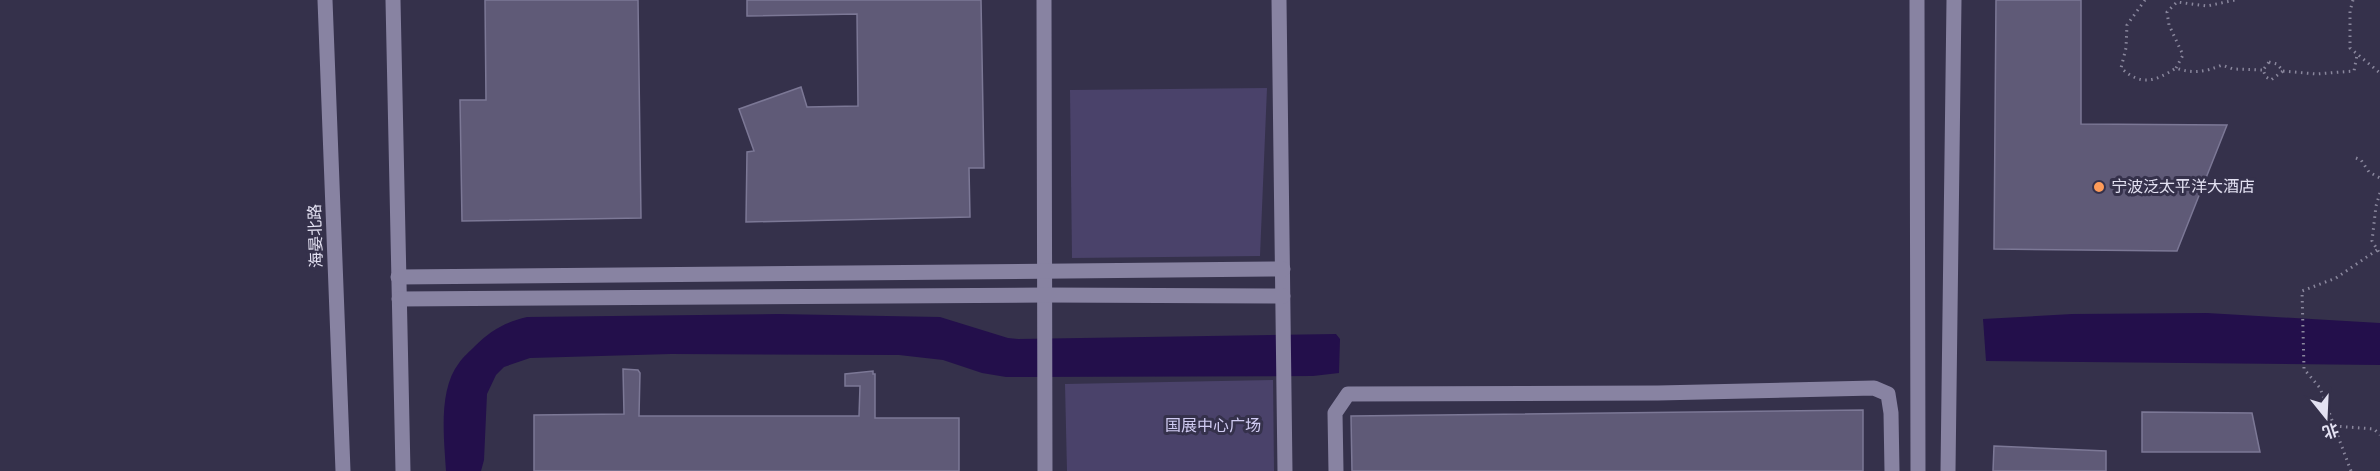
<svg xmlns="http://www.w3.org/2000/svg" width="2380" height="471" viewBox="0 0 2380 471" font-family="Signika,'Noto Sans SC',sans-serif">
<rect width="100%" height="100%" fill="#35314b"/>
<g fill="#4a426a">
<path d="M1267,88L1260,256L1072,258L1070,90Z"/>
<path d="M1273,380L1274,471H1067L1065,384Z"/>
</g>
<g fill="#230f4b">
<path d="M2207,313L2380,323V365L1986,361L1983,319L2072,314Z"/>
<path d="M778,314L940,317L1008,338L1018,339L1336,334L1340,339L1339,373L1313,376L1006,377L982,373L943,360L899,355L671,354L530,358L504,367L496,375L487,394L484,460L481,471H446C444,438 438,390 459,363C463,357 470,351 475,346C490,331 505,322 527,317Z"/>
</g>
<g fill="#5f5a77" stroke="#7c7896" stroke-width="1.5">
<path d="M485,0H638L641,218L462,221L460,100H486Z"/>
<path d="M747,0H981L984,168H969L970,217L746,222L747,152L754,151L739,109L801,87L807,107L858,106L857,14L747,16Z"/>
<path d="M1996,0H2081V124L2227,125L2177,251L1994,249Z"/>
<path d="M623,369L638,370L640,373L639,416H859L860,386H845V374L873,371V374H875V418H959V471H534V415L624,414Z"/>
<path d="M1863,410V471H1352L1351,416Z"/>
<path d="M2142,412L2252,413L2260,452H2142Z"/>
<path d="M1994,446L2106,451V471H1993Z"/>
</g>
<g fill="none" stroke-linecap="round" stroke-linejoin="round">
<g stroke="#8a879d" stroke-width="3" stroke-dasharray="1.5 4.5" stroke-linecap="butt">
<path d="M2145,0L2127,25L2126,48L2121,68C2141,86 2154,82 2176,68C2193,74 2205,72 2222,65L2233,69L2263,70"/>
<path d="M2353,0L2350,11V48L2380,73"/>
<path d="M2269,62L2277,64L2283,71L2271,80L2266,77L2263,70Z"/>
<path d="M2176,68L2183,55L2169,25L2167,12L2177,2L2207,6L2235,0"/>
<path d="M2283,71L2316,74L2354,71L2357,55"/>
<path d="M2356,158L2361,160L2369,172L2380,178"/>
<path d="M2380,193L2376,206L2372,241L2380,254"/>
<path d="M2334,426L2374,429L2380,435"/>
<path d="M2351,471L2320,388L2304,369L2302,291L2336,278L2377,250"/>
</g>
<path stroke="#8883a2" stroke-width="15" d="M1336,471L1335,413L1348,394L1658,393L1874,388L1888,394L1891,413L1892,471"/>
<g stroke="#8883a2" stroke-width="15">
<path d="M325,0L343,471"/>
<path d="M393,0L403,471"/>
<path d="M1044,0L1045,471"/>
<path d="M1279,0L1285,471"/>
<path d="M1917,0L1918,471"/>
<path d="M398,277L1283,269"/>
<path d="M399,299L1045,295L1283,296"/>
<path d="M1948,471L1954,0"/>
</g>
</g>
<circle fill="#fe9b59" stroke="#35314b" stroke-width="2" cx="2099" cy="187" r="6"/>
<g text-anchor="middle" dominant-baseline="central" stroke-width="6" stroke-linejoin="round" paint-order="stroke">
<g font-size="16" fill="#e3e1f2" stroke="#35314b" text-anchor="start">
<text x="2111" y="187">宁波泛太平洋大酒店</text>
</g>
<g font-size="16" fill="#e3e1f2" stroke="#35314b">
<text transform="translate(316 236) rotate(-92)">海晏北路</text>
</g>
<g font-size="16" fill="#d0cbf2" stroke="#35314b">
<text x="1213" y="426">国展中心广场</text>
</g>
</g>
<g transform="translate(2326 417) rotate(162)" stroke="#35314b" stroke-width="4.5" paint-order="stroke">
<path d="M0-4.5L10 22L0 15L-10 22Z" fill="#e3e1f2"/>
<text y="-9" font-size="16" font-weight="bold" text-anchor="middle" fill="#e3e1f2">北</text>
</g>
</svg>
